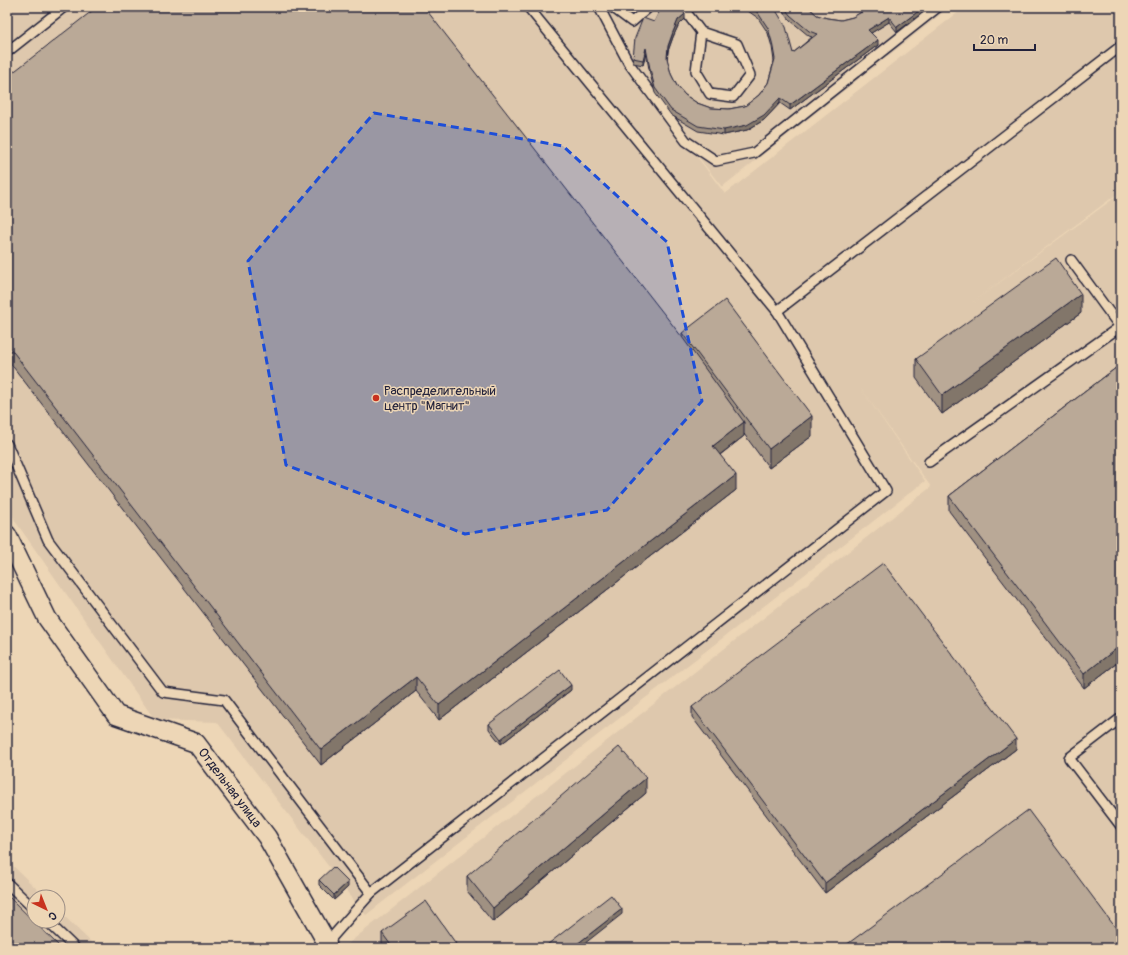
<svg xmlns="http://www.w3.org/2000/svg" width="1128" height="955" viewBox="0 0 1128 955" font-family="Pangolin,sans-serif">
<rect width="100%" height="100%" fill="#edd6b6"/>
<filter id="ink" filterUnits="userSpaceOnUse"><feTurbulence type="fractalNoise" baseFrequency=".025" numOctaves="2"/><feDisplacementMap in="SourceGraphic" scale="8" xChannelSelector="R" yChannelSelector="G"/><feConvolveMatrix kernelMatrix="1 2 1 2 8 2 1 2 1" color-interpolation-filters="sRGB"/></filter>
<g filter="url(#ink)">
<g fill="#dec8ad">
<path d="M7,7H950L722,187L679,133L725,194L965,7H1121V191L973,302L1121,193V948H347L350,942L931,487L860,387L925,481L366,915L358,907L333,872L217,722L155,720L15,521L7,501Z"/>
<path d="M7,860L45,897H34V921H58V910L97,948H7Z"/>
</g>
<g fill="none" stroke-linecap="round" stroke-linejoin="round">
<defs>
<g id="lane">
<path d="M599,7L628,62L686,141L716,161L754,153L938,7"/>
<path d="M612,7L632,22L649,7"/>
<path d="M682,7L701,32L737,44L750,75L733,97L710,94L696,71L701,32"/>
<path d="M7,52L64,7"/>
<path d="M1071,260L1120,327"/>
<path d="M777,311L1121,46"/>
<path d="M7,444L48,540L163,692L224,700L371,893"/>
<path d="M929,462L1121,326"/>
<path d="M1121,718L1069,758L1121,826"/>
<path d="M7,883L34,909"/>
<path d="M47,921L75,948"/>
<path d="M326,944L371,893L886,491L777,311L528,7"/>
</g>
<g id="street">
<path id="s1" d="M7,535L47,618L116,715L196,743L267,837L327,943"/>
</g>
</defs>
<use href="#lane" stroke="#22223b" stroke-width="12"/>
<use href="#street" stroke="#22223b" stroke-width="21"/>
<use href="#lane" stroke="#edd6b6" stroke-width="9"/>
<use href="#street" stroke="#edd6b6" stroke-width="18"/>
</g>
<g fill="#a09182" stroke="#22223b">
<path d="M692,7H714L695,11Z"/>
<path d="M735,7H774L793,53L812,37L809,36L790,20L780,7H808L817,15L827,18L841,20L853,17L870,7H930L897,32L889,22L871,33L878,45L790,110L780,103L764,120L747,130L724,135L698,131L671,115L655,93L650,74L646,53L643,65L633,63V58L654,22L685,19L678,26L673,37L668,51L667,59L671,74L677,86L685,95L697,103L711,108L729,109L745,106L759,95L768,83L774,61L772,47L768,33L758,18L748,11Z"/>
<path d="M7,77L682,337V333L812,436L769,468L744,434V436L720,455L736,490L439,720L416,691L321,765L7,359Z"/>
<path d="M1081,313L942,414L916,378V359Z"/>
<path d="M1121,364V660L1084,688L949,511V496Z"/>
<path d="M571,690L501,744L489,729V724Z"/>
<path d="M692,707L1016,749L825,893L692,717Z"/>
<path d="M646,793L493,922L467,891V876Z"/>
<path d="M319,880L348,887L334,900L319,885Z"/>
<path d="M382,933L459,948H382Z"/>
</g>
<g fill="#82766a" stroke="#22223b">
<path d="M695,7H714L695,11Z"/>
<path d="M924,7H930L897,32V27Z"/>
<path d="M685,14V19L678,26L673,37L668,51L667,63L668,46L673,32L678,20Z"/>
<path d="M889,17V22L868,35V30Z"/>
<path d="M878,40V45L790,110V105Z"/>
<path d="M646,48V53L643,65V60Z"/>
<path d="M780,98V103L764,120L747,130L724,135V130Z"/>
<path d="M1081,294V313L942,414V395Z"/>
<path d="M812,416V436L769,468V449Z"/>
<path d="M744,422V436L713,460V446Z"/>
<path d="M736,475V490L439,720V705Z"/>
<path d="M1121,645V660L1084,688V674Z"/>
<path d="M416,677V691L321,765V750Z"/>
<path d="M571,685V690L501,744V739Z"/>
<path d="M1016,739V749L825,893V883Z"/>
<path d="M646,778V793L493,922V908Z"/>
<path d="M348,882V887L334,900V895Z"/>
<path d="M622,909V914L579,948H572Z"/>
</g>
<g fill="#baa997" stroke="#22223b">
<path d="M97,7H424L682,337L744,422L713,446L736,475L439,705L416,677L321,750L7,344V77Z"/>
<path d="M664,7H678L685,14L678,20L673,32L668,46L667,58L671,74L677,86L685,95L697,103L711,108L729,109L745,106L759,95L768,83L775,59L772,42L768,28L758,13L750,7H774L786,27L793,53L817,34L809,31L790,15L784,7H808L817,15L827,18L841,20L853,17L870,7H924L897,27L889,17L868,30L878,40L790,105L780,98L764,115L747,125L724,130L698,126L671,110L655,88L650,69L646,48L643,60L633,58L635,38L643,18L654,22L659,12Z"/>
<path d="M1056,258L1081,294L942,395L916,359Z"/>
<path d="M725,300L812,416L769,449L682,333Z"/>
<path d="M1121,364V645L1084,674L949,496Z"/>
<path d="M883,563L1016,739L825,883L692,707Z"/>
<path d="M560,670L571,685L501,739L489,724Z"/>
<path d="M619,747L646,778L493,908L467,876Z"/>
<path d="M1028,810L1121,935V948H842Z"/>
<path d="M333,867L348,882L334,895L319,880Z"/>
<path d="M7,895L61,948H7Z"/>
<path d="M611,895L622,909L572,948H543Z"/>
<path d="M426,901L459,948H393L382,933Z"/>
</g>
</g>
<path fill="#1d4ed8" fill-opacity="0.2" stroke="#1d4ed8" stroke-width="3" stroke-dasharray="8 5" stroke-linejoin="round" d="M374,113L563,146L667,242L702,401L607,510L465,534L286,465L248,261Z"/>
<circle fill="#c8321e" stroke="#edd6b6" stroke-width="1.5" cx="376" cy="398" r="4"/>
<g text-anchor="middle" dominant-baseline="central" stroke-width="3" stroke-linejoin="round" paint-order="stroke">
<g font-size="13" fill="#22223b" stroke="#edd6b6" text-anchor="start">
<text x="384" y="391">Распределительный<tspan x="384" dy="15">центр "Магнит"</tspan></text>
</g>
<g font-size="13" fill="#22223b" stroke="#edd6b6">
<text stroke="none"><textPath href="#s1" startOffset="352">Отдельная улица</textPath></text>
</g>
</g>
<rect width="1128" height="955" fill="none" stroke="#edd6b6" stroke-width="24"/>
<rect x="12" y="12" width="1104" height="931" fill="none" stroke="#22223b" stroke-width="1.5" filter="url(#ink)"/>
<g transform="translate(46 909) rotate(137)"><circle r="19" fill="#edd6b6" stroke="#9c8e85"/>
<path d="M0-3L7 15L0 10L-7 15Z" fill="#c8321e"/>
<text y="-6" font-size="11" font-weight="bold" text-anchor="middle" fill="#22223b">С</text>
</g>
<path d="M974 44v6h61v-6" fill="none" stroke="#22223b" stroke-width="2"/>
<text x="980" y="44" font-size="12" fill="#22223b" stroke="#edd6b6" stroke-width="3" paint-order="stroke">20 m</text>
</svg>
